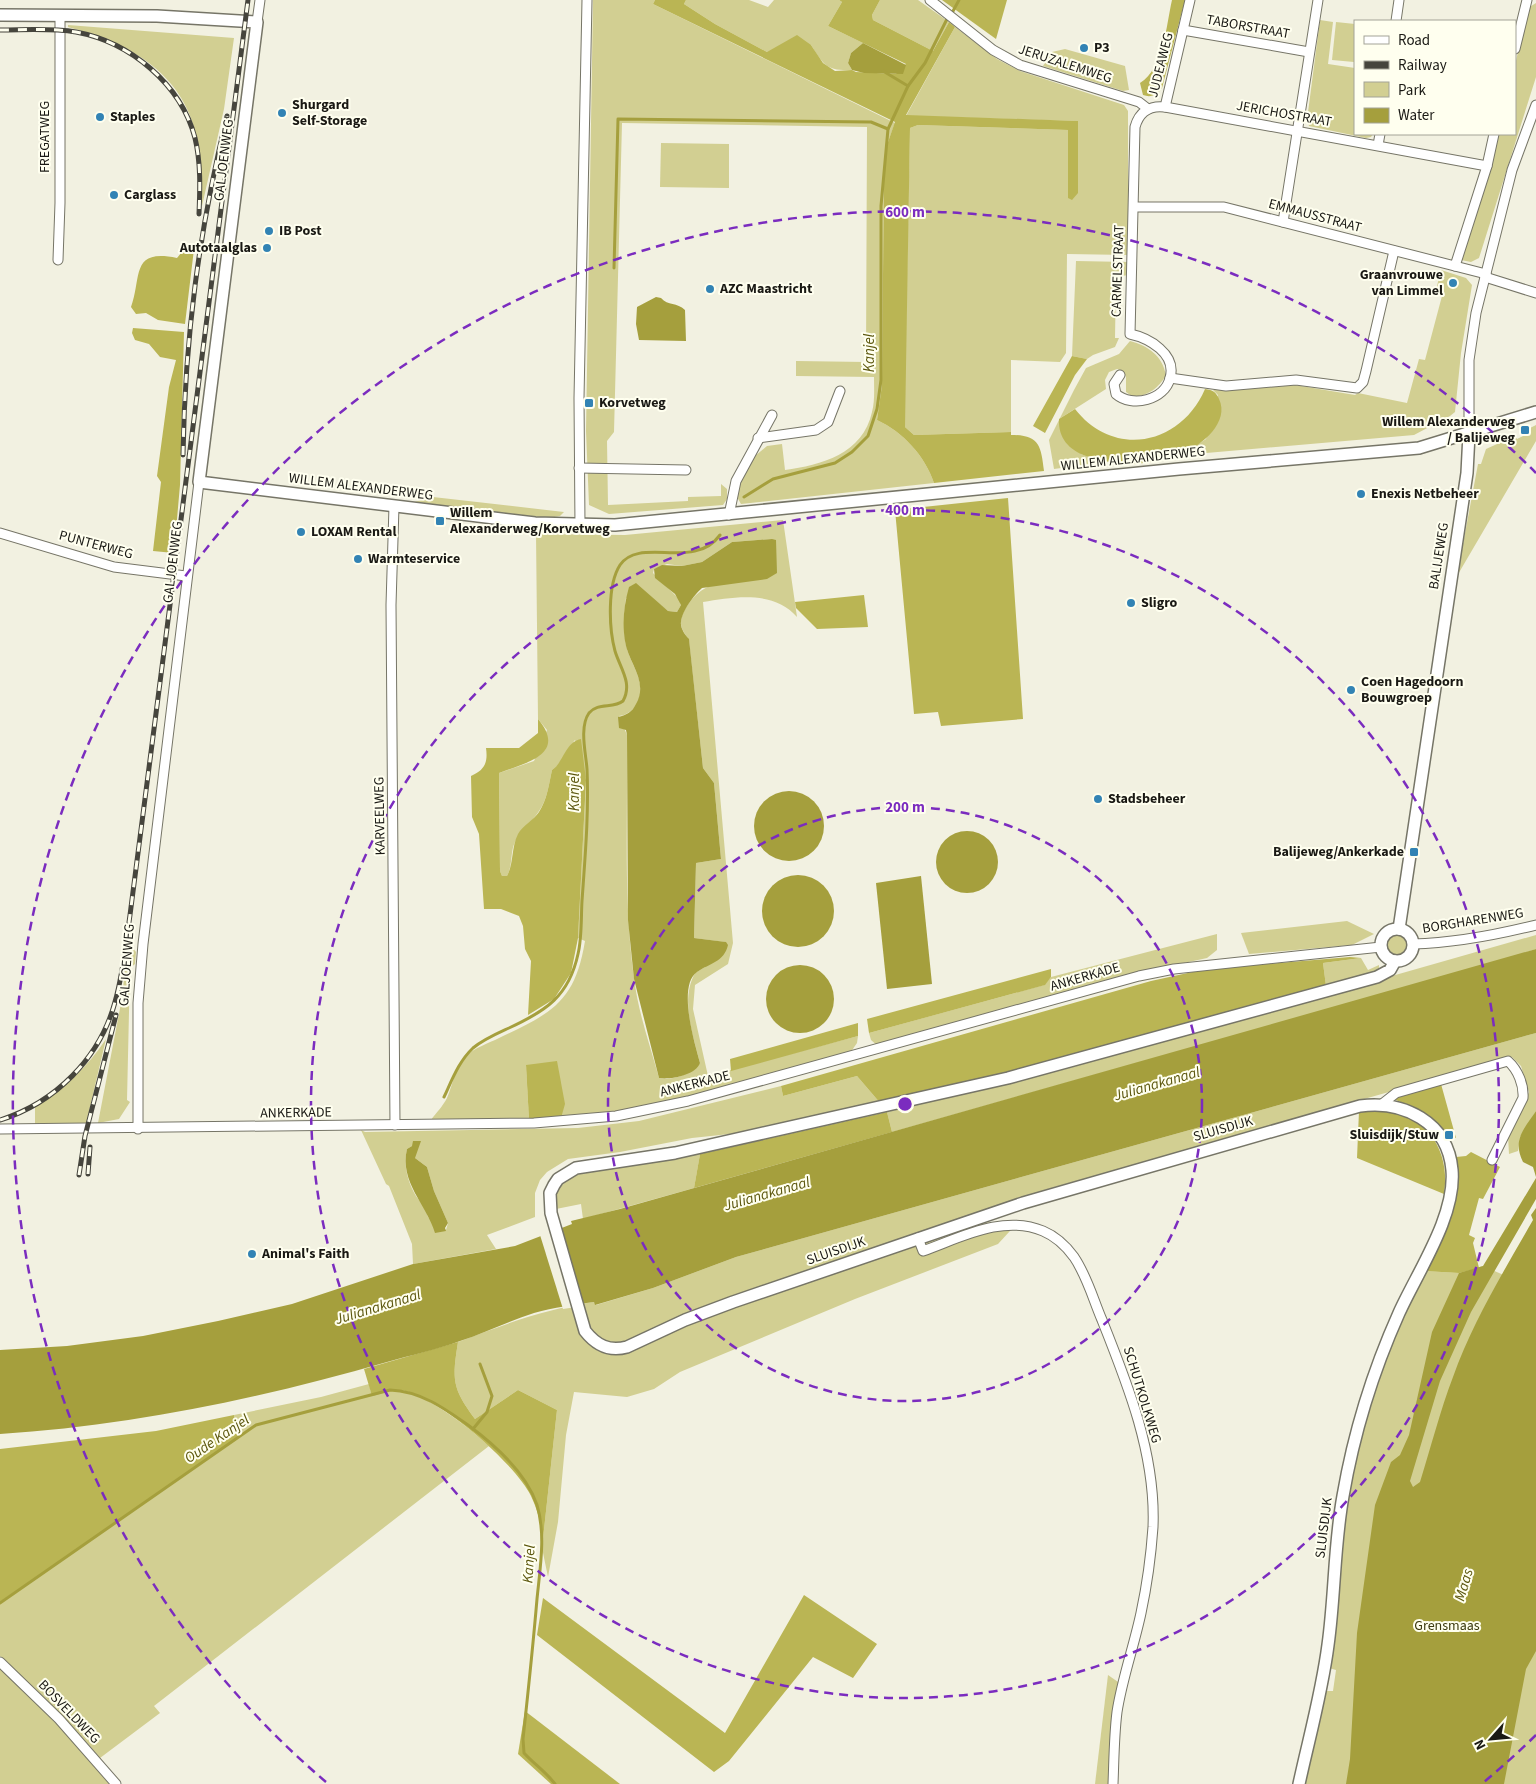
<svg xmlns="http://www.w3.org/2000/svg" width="1536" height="1784" viewBox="0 0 1536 1784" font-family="'Source Sans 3',sans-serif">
<rect width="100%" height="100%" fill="#f2f1e1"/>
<g fill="#d2cf92" fill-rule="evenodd">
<path d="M593,0H655L653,4L895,123L888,142L884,164L882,385L877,420C903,432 925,456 934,483L741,504L737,497V490L755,456L767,446L782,444L785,470C821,465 863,454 872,412C875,401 874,389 874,377L796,376V361L866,362L867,127L622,123L614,432L607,441L608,505L688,501V497L721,496V484L727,489V499L723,505L609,514L589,505L586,431Z"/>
<path d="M686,0H749L768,7L774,0H839L842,2L828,26L863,43L851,53L848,63L852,70C826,71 824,65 811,45L767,52L715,24L684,4Z"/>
<path d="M880,0H918L949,22L933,51L873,20L872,15Z"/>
<path d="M1536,3V77L1479,258L1471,262L1461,260L1490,169L1498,134H1515V65L1528,8Z"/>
<path d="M1320,20L1333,22L1328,64L1355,68V134H1373L1371,137L1366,138L1309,126L1307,120Z"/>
<path d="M1336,22L1355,24L1354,62L1332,60Z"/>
<path d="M68,25L234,38L224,109L202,206C202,186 202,165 198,145C187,74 131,44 68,27Z"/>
<path d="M955,27L997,59L1020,71L1124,105L1128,111V255L1067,254L1066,353L1060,362L1011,360V432L914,435L905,427L904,420L910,128L918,125L1069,130V199L1078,121L906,116Z"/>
<path d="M1065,49L1125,66L1129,90L1123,91L1043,66L1052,52Z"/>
<path d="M661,143L729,144V188L660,187Z"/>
<path d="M1076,261L1128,262V275L1116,277L1115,338H1119L1115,347L1093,355L1087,359L1072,356Z"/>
<path d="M1441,270L1466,278L1472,285L1461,353L1455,412L1450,416L1414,435L1172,456L1184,453L1206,439L1218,395L1213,390H1237L1295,385L1355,395L1358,393L1407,403L1419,359L1425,360L1442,296L1435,294Z"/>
<path d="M1130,341C1148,346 1162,355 1166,375C1158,389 1149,395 1133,397L1126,392V377L1123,371L1117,369L1109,372L1105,380L1106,389L1059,419L1081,454L1104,462L1054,469L1049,440L1074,390L1086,368L1119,354Z"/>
<path d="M1536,425V441L1457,576L1478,464H1481L1486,449L1515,436L1517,439L1527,434L1526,430Z"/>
<path d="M433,497L564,512L560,516L549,518L414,502Z"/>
<path d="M783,520L797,617C774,590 734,597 703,602L733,943L728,964L695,985L693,1009L708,1076L858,1036L857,1043L848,1056L645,1110L561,1118L526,1065L529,1120H431C436,1113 443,1106 447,1098C453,1084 455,1068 466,1056C474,1048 489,1043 499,1038C552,1013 575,1002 585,941L578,938L586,780L575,740C566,750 563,762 552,770C549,784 547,800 539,811C532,822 521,830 515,842C510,852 513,865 507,876H502L500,871L499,773L534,761L547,730L538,719L536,534L625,535ZM772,539L711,586C698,589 683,607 681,621C680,628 685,634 689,640L703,768L714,783L721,859L696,863L694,938L725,942L705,967L695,973C680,1000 693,1035 700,1063C691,1074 673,1081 659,1078C650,1045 638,1012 634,978C623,898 628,815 627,735L619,716C627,715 632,711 637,704C648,682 630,665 626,645C623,629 624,614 626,598L658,603L668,611L677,612L681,605L679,599L653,573L654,569L667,564L682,566L702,562L732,542Z"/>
<path d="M1347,921L1374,934L1352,945L1249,954L1241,933Z"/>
<path d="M1217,934V950L1207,958L1134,974L879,1047L871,1040L869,1033L1044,985L1051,977Z"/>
<circle cx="1397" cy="945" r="11"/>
<path d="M1536,935V949L1499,961L892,1132L887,1112L1066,1069Z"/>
<path d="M128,942L136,952L135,964L130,968L127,1100L130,1102L119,1119L98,1123L122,998Z"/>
<path d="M1361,958L1368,970L1379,965V969L1368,975L1326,986L1323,963Z"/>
<path d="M1536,1033V1111L1520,1137L1518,1151L1509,1154L1508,1136L1529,1092L1521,1066L1512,1057L1048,1189L937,1226L1020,1220L998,1244L855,1299L680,1372L654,1389L627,1397L574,1392L566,1435L558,1522L548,1577L542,1548L557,1410L518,1390L475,1419C452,1388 452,1380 458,1342C506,1324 544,1309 594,1302L596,1305L653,1288L736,1257Z"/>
<path d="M106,1039L86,1124L35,1125V1107C64,1088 87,1068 106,1039Z"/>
<path d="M857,1076L881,1104L758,1131L692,1138L620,1152L568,1159L547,1172L540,1180L535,1193V1217L487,1235L496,1249L413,1264L412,1244L389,1186L386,1184L361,1130L365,1132L578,1128L639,1121L781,1086L783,1096ZM412,1146L415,1158L427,1167L434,1191L448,1223L446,1230L428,1217C426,1207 421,1203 416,1196C408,1182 403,1166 407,1149Z"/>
<path d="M700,1154L694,1188L583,1219L581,1204L556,1209L555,1194L567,1179L575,1175Z"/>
<path d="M1483,1266L1536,1289V1784H1303L1325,1691H1333L1336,1670L1329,1668C1337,1599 1340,1528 1355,1460C1369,1394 1395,1332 1424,1271L1459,1273Z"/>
<path d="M369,1384L372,1396C380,1394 391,1389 399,1390C425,1393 470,1428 489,1446L154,1706L160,1713L100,1758C70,1721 33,1691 0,1656V1602L238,1439L234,1415L321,1397Z"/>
<path d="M0,1668L75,1742L109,1784H0Z"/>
<path d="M1108,1675L1121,1684L1111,1784H1095Z"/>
</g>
<g fill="#bab554">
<path d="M655,0H686L684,4L715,24L767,52L797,35L811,45L823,63L835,71L852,70L856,72L896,74L906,64L828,26L842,2L839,0H880L872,15L873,20L933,51L949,22L955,27L906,115L1078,121V193L1072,200L1068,198V130L918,125L910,128L905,427L914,435L1011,432V435C1039,435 1041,445 1044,471L934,483C925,456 903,432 877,420L882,385L884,164L888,142L895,122L653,4Z"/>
<path d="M942,0H1007L996,39Z"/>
<path d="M1172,0H1185L1162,88C1157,95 1151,98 1143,95L1140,83C1164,68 1166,26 1172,0Z"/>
<path d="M186,247L194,249L185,324L158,320L146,313L136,314L131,307C142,277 130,248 177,258Z"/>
<path d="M133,328L184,332L180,485L174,553L153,551L161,482L157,476L169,387L176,360L160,357L149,344L135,340L132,333Z"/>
<path d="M1072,356L1087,359L1075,375L1045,433L1033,426Z"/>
<path d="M1205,389C1213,390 1216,392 1219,399C1230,422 1202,445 1183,453C1151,466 1118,467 1086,456C1069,450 1058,438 1059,419L1075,409C1114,459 1181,445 1205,389Z"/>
<path d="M1008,498L1023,719L941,726L938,712L914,714L895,510Z"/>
<path d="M864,595L868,627L817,629L796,608L795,602Z"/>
<path d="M538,719C568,755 525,763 499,773L500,871L502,876H507C514,863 511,848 518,834C523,825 534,820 539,812C547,800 549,784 552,770C564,762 565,742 581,739L586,780L578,938L571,973L554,999L528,1015L531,961L525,949L523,926L519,916L501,909H484L479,834L472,817L471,776C485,770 488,762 486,748H519L538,733Z"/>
<path d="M1350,957L1361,958L1323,963L1326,986L1040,1067L881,1104L857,1076L783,1096L781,1086L1151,981L1206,969Z"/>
<path d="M1051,969V977L1045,985L869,1033L867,1019Z"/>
<path d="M858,1023V1036L731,1071L730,1059Z"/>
<path d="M557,1061L565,1104L561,1118L529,1120L526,1065Z"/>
<path d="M1441,1084L1456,1138L1444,1132L1423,1112L1396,1100V1096Z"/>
<path d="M1374,1109C1381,1110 1390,1110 1397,1112C1434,1123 1450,1159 1444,1194L1357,1158L1359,1111Z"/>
<path d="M887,1112L892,1132L694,1188L700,1154Z"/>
<path d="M1471,1152L1500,1167L1483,1199L1479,1198L1469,1235L1475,1238L1473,1243L1479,1268L1459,1273L1424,1271C1440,1235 1464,1197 1456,1157L1466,1156Z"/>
<path d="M458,1342C452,1380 452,1388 475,1419L518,1390L557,1410L542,1548C543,1529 539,1513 531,1496C516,1464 434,1392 399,1390C390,1390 380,1394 372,1396L364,1369Z"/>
<path d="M234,1415L238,1439L0,1602V1449L156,1431Z"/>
<path d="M804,1595L877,1644L853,1678L813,1657L729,1761L714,1772L537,1635L543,1598L725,1733Z"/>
<path d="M525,1711L620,1784H551L518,1754Z"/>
</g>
<g fill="#a59f3d">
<path d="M863,43L906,65L903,74L864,73L852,70L848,63L851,53Z"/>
<path d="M656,297L661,298C668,306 677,302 685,310L686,341L639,340L636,324L637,307Z"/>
<path d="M772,539L776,540L777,573L767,579L702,588C694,595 682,611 681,622C680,628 685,635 689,639L703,768L714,783L721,859L696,863L694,938L726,942L728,945C724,962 710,963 697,972C677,986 695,1044 700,1063C696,1075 670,1080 659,1078L634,979L628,920L627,735L626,730L619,728L618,717C627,715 632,712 636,704C649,681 628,663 625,641C622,622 624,605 629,587L636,583L668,611L677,612L681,605L675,594L655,578L654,569L662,565L682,566L702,562L732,542Z"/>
<circle cx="789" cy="826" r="35"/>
<circle cx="967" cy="862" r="31"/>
<circle cx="798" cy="911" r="36"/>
<path d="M921,876L932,984L887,989L876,883Z"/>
<path d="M1536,949V1033L736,1257L653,1288L595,1305L594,1302C574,1305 554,1307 534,1313C509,1321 485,1333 460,1341C436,1350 411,1355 387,1362C262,1398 130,1426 0,1434V1350L67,1346L143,1336L218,1321L292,1304L413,1264L515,1246L572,1224L571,1221L620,1209Z"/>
<circle cx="800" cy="999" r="34"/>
<path d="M1536,1111V1177L1533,1167L1523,1162C1512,1140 1524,1129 1536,1111Z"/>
<path d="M413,1141H421L415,1158L427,1167L434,1191L448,1223L445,1228L446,1231L435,1233C427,1205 399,1182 407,1149L412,1146Z"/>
<path d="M1536,1178V1199L1471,1312L1440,1381L1410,1481L1413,1487L1420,1482C1431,1447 1440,1411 1453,1377C1473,1321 1504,1271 1533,1220L1531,1215L1536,1208V1651L1526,1669L1504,1784H1346L1350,1759L1357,1633L1375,1505L1391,1462L1400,1455L1409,1435L1432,1332L1459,1273L1483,1266Z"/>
</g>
<path fill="#f2f1e1" d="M561,1225L583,1306L563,1309L540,1235Z"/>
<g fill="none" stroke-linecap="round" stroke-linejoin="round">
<g stroke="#a59f3d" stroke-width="3">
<path d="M952,13L959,0"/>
<path d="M883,71L908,86"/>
<path d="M614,268L618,119L871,122L888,129"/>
<path d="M744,497L773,479L835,463L852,452L868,436L877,409L881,380V206L888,129L908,86L925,63L947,19"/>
<path d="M444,1097C452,1080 459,1061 473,1048C484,1039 496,1034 509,1028C546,1011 569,996 578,954C582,938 581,918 582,901C585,858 589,813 587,769C586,754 579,727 589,713C598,702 613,709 623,701C633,683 620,668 615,651C609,629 607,585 620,565C640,536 694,571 720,535"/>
<path d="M473,1429L487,1412L492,1396L480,1364"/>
<path d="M0,1603L256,1425L390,1390C420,1391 444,1408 468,1425C495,1445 526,1472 537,1505C546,1535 540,1568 537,1599C533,1646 528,1693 523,1739L524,1753C534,1764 546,1772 555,1784"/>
</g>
<defs>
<g id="minor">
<path d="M930,0L993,50L1020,65L1139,102L1148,109"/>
<path d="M1396,21L1399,0"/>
<path d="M257,22L260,0"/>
<path d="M1183,30L1309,52"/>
<path d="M1515,49L1527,0"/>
<path d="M1165,107L1190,0"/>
<path d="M1378,145L1380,134"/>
<path d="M1134,207H1224L1486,274"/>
<path d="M1283,222L1318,0"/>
<path d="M58,260L60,203V15"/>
<path d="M1455,266L1487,166L1494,134"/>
<path d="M1485,277L1536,293"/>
<path d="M1120,375L1114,384L1116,394C1132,408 1165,400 1170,378C1177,354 1149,338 1130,334L1135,127C1139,112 1150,105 1165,107L1487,166"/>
<path d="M1170,378L1226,386L1296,380L1357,388L1363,382L1366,371L1394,251"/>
<path d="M1469,434V360L1476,313L1512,170L1536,105"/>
<path d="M758,438L816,430L828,422L840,391"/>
<path d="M579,468L686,470"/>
<path d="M394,506L391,605L395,1125"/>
<path d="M729,515L736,481L772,415"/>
<path d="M580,526L579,398L587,0"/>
<path d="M0,533L114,567L186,576"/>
<path d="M1413,944C1455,943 1496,935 1536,925"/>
<path d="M1382,1104L1396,1093L1508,1061C1518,1070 1524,1085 1523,1098L1492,1160"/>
<path d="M0,1129L534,1123L616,1116L688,1101L1139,976L1174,969L1381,947"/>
<path d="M138,1129V1003L143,944L199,482"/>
<path d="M918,1238L923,1251C960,1238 1003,1214 1043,1231C1055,1236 1066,1246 1074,1257C1087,1276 1093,1299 1102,1320C1128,1385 1156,1455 1153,1527C1151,1556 1147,1585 1141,1613C1134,1646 1122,1679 1117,1712C1114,1736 1114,1760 1113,1784"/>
<path d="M0,1662L59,1719L116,1784"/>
</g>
<g id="tertiary">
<path d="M0,15L157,16L257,22L199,482L535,523L615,525L1179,469L1419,448L1536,412"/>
<circle cx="1397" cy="945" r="16"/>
<path d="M1399,929L1467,473L1469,434"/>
<path d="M1299,1784C1309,1738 1322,1692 1328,1645C1335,1595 1334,1545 1343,1496C1354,1432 1373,1371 1399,1313C1418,1271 1456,1216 1452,1170C1448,1122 1403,1100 1360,1106L1023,1203L733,1302L685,1320L627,1347C609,1352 596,1345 585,1331L551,1213L550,1193L554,1185L558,1179L576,1168L675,1153L1008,1078L1377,977L1390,970L1395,961"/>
</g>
</defs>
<use href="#minor" stroke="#767567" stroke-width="11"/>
<use href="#tertiary" stroke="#767567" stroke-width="14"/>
<use href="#minor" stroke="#fff" stroke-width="9"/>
<use href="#tertiary" stroke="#fff" stroke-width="11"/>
<defs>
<g id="rail">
<path d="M0,30C25,30 51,28 76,32C130,42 181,84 195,138C201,163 200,189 199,214"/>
<path d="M183,455C185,336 199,231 227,116"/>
<path d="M0,1120C55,1103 100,1058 115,1002C123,974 126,944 130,915L248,0"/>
<path d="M88,1174L90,1147"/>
<path d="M79,1175L85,1136L116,1015"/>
</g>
</defs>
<use href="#rail" stroke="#46453d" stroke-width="5"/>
<use href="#rail" stroke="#ffffef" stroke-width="3" stroke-dasharray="9" stroke-linecap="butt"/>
</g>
<g fill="none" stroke="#7b2cbf" stroke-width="2.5" stroke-dasharray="9 6">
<circle cx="905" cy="1104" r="297"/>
<circle cx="905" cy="1104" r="594"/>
<path d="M1536 1735A892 892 0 0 1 1484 1782M326 1782A892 892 0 1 1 1536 473"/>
</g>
<g fill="#3283b4" stroke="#ffffef" stroke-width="2">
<circle cx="1084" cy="48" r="5"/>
<circle cx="282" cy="113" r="5"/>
<circle cx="100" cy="117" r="5"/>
<circle cx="114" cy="195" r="5"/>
<circle cx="269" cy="231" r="5"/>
<circle cx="267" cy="248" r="5"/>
<circle cx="1453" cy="283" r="5"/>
<circle cx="710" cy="289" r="5"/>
<rect x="584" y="398" width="10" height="10" rx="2.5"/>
<rect x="1520" y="425" width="10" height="10" rx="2.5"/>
<circle cx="1361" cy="494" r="5"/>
<rect x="435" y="516" width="10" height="10" rx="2.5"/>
<circle cx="301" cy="532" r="5"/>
<circle cx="358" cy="559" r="5"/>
<circle cx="1131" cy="603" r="5"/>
<circle cx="1351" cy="690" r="5"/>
<circle cx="1098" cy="799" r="5"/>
<rect x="1409" y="847" width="10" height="10" rx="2.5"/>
<rect x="1444" y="1130" width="10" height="10" rx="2.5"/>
<circle cx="252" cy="1254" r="5"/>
</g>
<g text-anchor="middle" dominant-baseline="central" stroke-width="4" stroke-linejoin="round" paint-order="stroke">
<g font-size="14" fill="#1a1914" stroke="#ffffef">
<text transform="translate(1248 27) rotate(10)">TABORSTRAAT</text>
<text transform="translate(1065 64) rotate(18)">JERUZALEMWEG</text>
<text transform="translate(1161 65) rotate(-76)">JUDEAWEG</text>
<text transform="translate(1284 114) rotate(10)">JERICHOSTRAAT</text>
<text transform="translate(45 137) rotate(-90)">FREGATWEG</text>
<text transform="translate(224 160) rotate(-83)">GALJOENWEG</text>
<text transform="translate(1315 216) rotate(15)">EMMAUSSTRAAT</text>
<text transform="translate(1118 271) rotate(-88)">CARMELSTRAAT</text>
<text transform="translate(1133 459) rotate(-6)">WILLEM ALEXANDERWEG</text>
<text transform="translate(361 487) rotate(7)">WILLEM ALEXANDERWEG</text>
<text transform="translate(96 545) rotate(15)">PUNTERWEG</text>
<text transform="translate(1439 556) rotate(-81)">BALIJEWEG</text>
<text transform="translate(173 562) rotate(-83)">GALJOENWEG</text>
<text transform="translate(380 816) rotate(-91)">KARVEELWEG</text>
<text transform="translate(1473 921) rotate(-9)">BORGHARENWEG</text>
<text transform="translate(127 965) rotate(-86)">GALJOENWEG</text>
<text transform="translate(1085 977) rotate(-16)">ANKERKADE</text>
<text transform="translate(695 1084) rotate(-14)">ANKERKADE</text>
<text transform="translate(296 1113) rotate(-1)">ANKERKADE</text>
<text transform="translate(1223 1129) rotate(-16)">SLUISDIJK</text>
<text transform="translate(836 1251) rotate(-19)">SLUISDIJK</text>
<text transform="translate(1142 1395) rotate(73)">SCHUTKOLKWEG</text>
<text transform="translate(1324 1528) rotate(-83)">SLUISDIJK</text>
<text transform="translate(69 1712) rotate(46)">BOSVELDWEG</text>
</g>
<g font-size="14" font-weight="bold" fill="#1a1914" stroke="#ffffef" text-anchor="start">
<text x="1094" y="48">P3</text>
<text x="292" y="105">Shurgard<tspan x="292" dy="16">Self-Storage</tspan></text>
<text x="110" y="117">Staples</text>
<text x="124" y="195">Carglass</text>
<text x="279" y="231">IB Post</text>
<text x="257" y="248" text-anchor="end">Autotaalglas</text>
<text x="1443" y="275" text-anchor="end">Graanvrouwe<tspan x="1443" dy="16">van Limmel</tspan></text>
<text x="720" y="289">AZC Maastricht</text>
<text x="599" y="403">Korvetweg</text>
<text x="1515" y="422" text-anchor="end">Willem Alexanderweg<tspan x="1515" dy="16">/ Balijeweg</tspan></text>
<text x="1371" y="494">Enexis Netbeheer</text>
<text x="450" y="513">Willem<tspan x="450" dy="16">Alexanderweg/Korvetweg</tspan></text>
<text x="311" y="532">LOXAM Rental</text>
<text x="368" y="559">Warmteservice</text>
<text x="1141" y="603">Sligro</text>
<text x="1361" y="682">Coen Hagedoorn<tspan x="1361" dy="16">Bouwgroep</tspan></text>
<text x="1108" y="799">Stadsbeheer</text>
<text x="1404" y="852" text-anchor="end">Balijeweg/Ankerkade</text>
<text x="1439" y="1135" text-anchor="end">Sluisdijk/Stuw</text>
<text x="262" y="1254">Animal's Faith</text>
</g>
<g font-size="14" fill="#3b390f" stroke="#ffffef">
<text x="1447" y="1626">Grensmaas</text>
</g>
<g font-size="15" font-style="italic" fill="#5c570e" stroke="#ffffef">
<text transform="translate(869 353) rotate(-90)">Kanjel</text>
<text transform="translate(574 792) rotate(-90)">Kanjel</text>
<text transform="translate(1157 1084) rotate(-16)">Julianakanaal</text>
<text transform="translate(767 1194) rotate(-16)">Julianakanaal</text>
<text transform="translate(378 1307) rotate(-17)">Julianakanaal</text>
<text transform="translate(217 1439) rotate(-34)">Oude Kanjel</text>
<text transform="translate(529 1564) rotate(-86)">Kanjel</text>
<text transform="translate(1464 1585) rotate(-74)">Maas</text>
</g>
</g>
<circle cx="905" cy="1104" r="8" fill="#7b2cbf" stroke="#ffffef" stroke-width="2.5"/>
<g font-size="15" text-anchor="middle" font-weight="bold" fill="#7b2cbf" stroke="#ffffef" stroke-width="4" stroke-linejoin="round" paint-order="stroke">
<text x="905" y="217">600 m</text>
<text x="905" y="515">400 m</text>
<text x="905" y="812">200 m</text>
</g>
<rect x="1354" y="20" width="162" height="115" fill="#ffffef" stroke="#a3a397"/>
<rect x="1364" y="36" width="25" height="8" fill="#ffffff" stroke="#a3a397"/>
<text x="1398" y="45" font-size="15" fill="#1a1914">Road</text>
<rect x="1364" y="61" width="25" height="8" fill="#46453d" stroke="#a3a397"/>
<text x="1398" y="70" font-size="15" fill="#1a1914">Railway</text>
<rect x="1364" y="82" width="25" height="15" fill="#d2cf92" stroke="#a3a397"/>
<text x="1398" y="95" font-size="15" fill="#1a1914">Park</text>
<rect x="1364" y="108" width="25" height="15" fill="#a59f3d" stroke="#a3a397"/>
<text x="1398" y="120" font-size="15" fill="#1a1914">Water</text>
<g transform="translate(1491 1739) rotate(243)" stroke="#ffffef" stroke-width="4" paint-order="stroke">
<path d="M0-4L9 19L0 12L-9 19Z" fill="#1a1914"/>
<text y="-8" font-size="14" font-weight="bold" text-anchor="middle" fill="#1a1914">N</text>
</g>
</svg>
